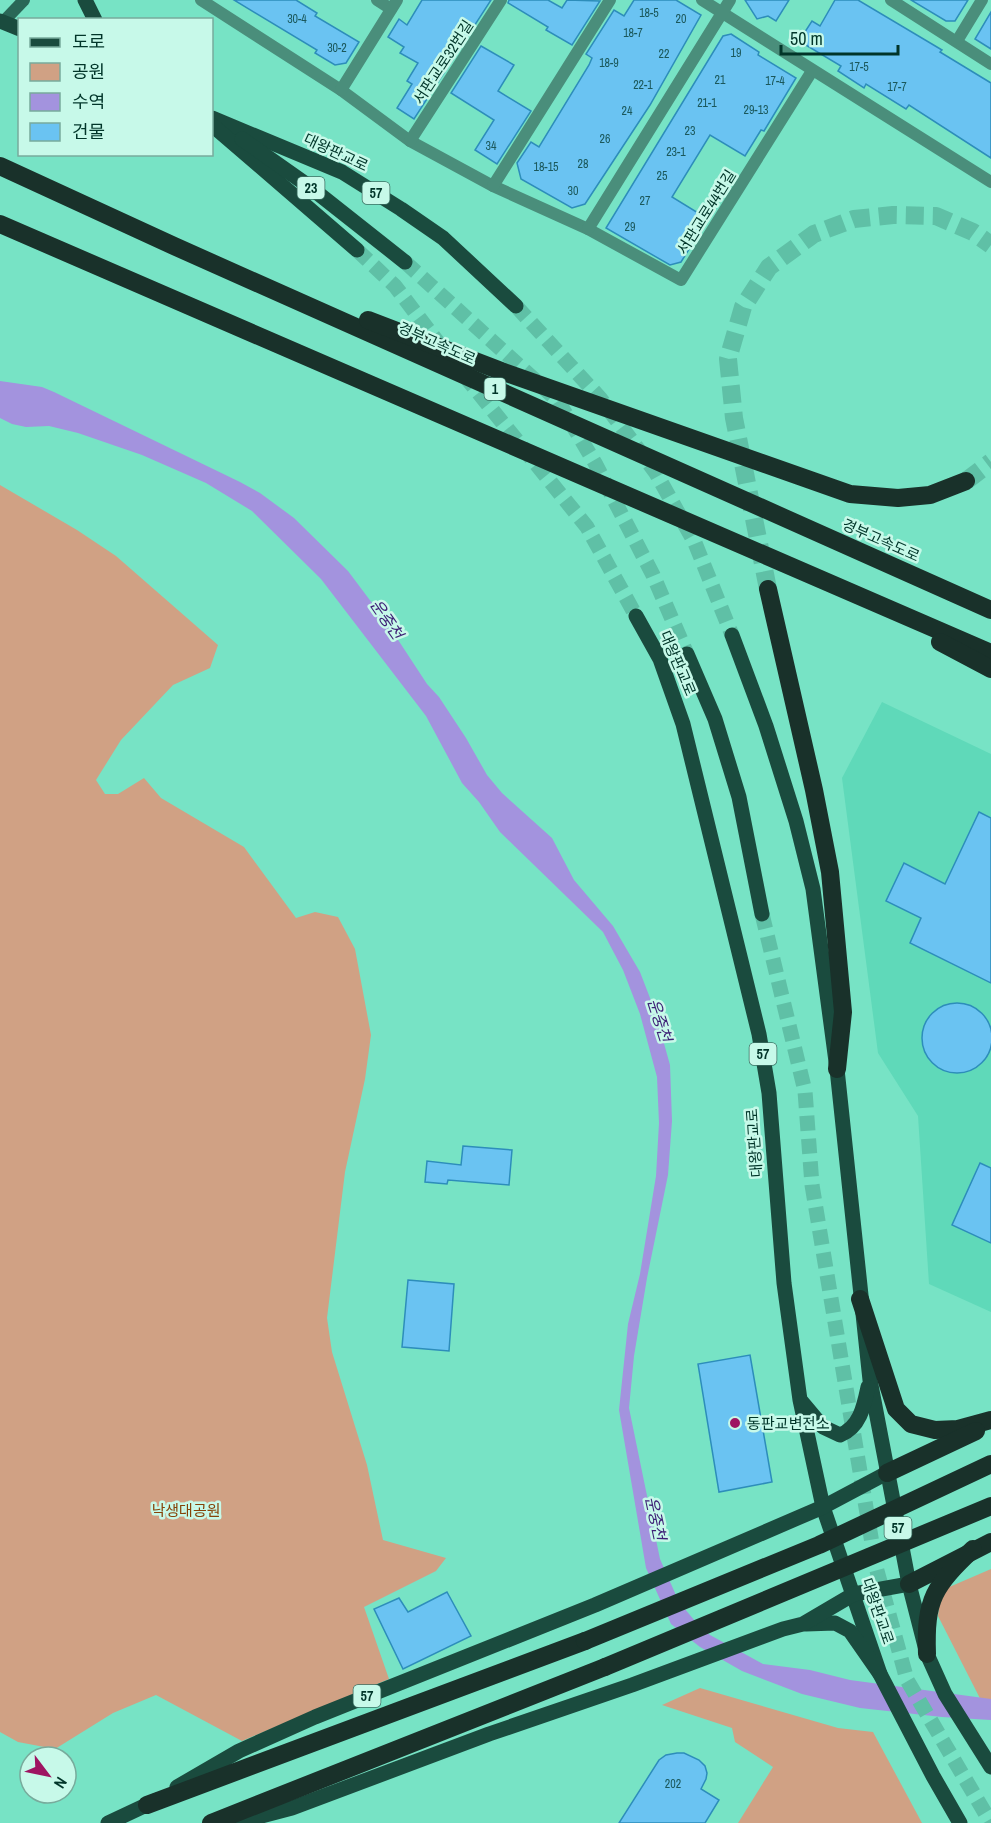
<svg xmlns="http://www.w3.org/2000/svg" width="991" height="1823" viewBox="0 0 991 1823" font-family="'Archivo Narrow','Noto Sans KR',sans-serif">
<rect width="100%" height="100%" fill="#77e3c5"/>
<path fill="#5fd9b9" d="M882,702L991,754V1312L929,1284L918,1116L878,1053L842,778Z"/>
<g fill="#d0a184">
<path d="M0,485L77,530L116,556L218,645L210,668L173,685L121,740L96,780L105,794H118L144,778L161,798L244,847L296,918L315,912L338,917L355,949L371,1035L365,1079L345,1172L327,1318L332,1352L367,1465L383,1540L446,1558L436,1571L364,1607L389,1679L242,1741L156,1695L113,1713L55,1749L18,1742L0,1732Z"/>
<path d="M991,1569V1720L938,1616L940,1598L947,1588Z"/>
<path d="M700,1688L838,1728L873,1732L922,1823H738L773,1767L735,1742L732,1728L662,1705Z"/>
</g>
<path fill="#a393de" d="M0,381L42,387L54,392L240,482L260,493L294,518L348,571L387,623L427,684L439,697L466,738L487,775L502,793L552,838L574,880L613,926L640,972L655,1011L670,1065L672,1121L668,1175L647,1278L634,1356L629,1408L660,1559L679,1602L700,1627L710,1635L763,1664L810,1670L850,1680L991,1699V1720L942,1717L860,1708L802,1694L742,1671L700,1647L671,1624L646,1568L619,1410L628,1324L640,1274L656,1176L659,1123L657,1077L640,1014L623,970L603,932L500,832L479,802L462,783L426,716L321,579L252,511L206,483L142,455L78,433L49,426L26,427L12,424L0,418Z"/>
<g fill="#6ac3f2" stroke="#2d8dba" stroke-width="1.5">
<path d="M234,0H296L317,13L315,16L359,42L346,63L335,65L315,53L317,50Z"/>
<path d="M422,0H491L414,119L397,108L412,84L407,81L418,63L400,53L404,47L388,37L399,19L407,25Z"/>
<path d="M509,0H548L562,8L567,0L600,1L572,45L546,30L548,27L508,3Z"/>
<path d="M634,0H676L701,15L650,105L585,204L572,208L521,179L517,163L531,142L539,147L589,65L592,58L586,54L614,10L624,16Z"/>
<path d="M745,0H789L776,21L768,16L757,19Z"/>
<path d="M835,0H858L942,50L940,52L991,83V158L909,105L906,109L866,84L864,88L838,71L841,66L799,41L812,21L820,26Z"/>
<path d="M911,0H968L955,21H946Z"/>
<path d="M991,12V49L975,39Z"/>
<path d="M731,34L759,52L758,55L796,78L764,131L761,130L745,156L710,135L672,197L708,219L681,262L670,265L606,228L723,36Z"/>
<path d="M481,46L514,65L498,91L531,111L497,164L475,150L494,120L451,93Z"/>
<path d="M979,812L991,818V983L910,943L921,918L886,901L904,863L945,884Z"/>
<circle cx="957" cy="1038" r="35"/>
<path d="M463,1146L512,1150L509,1185L448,1180L447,1184L425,1182L427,1161L461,1165Z"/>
<path d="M980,1163L991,1168V1243L952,1225Z"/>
<path d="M408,1280L454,1284L449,1351L402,1347Z"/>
<path d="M750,1355L772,1482L719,1492L698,1364Z"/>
<path d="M447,1592L471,1636L403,1669L374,1609L399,1598L408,1612Z"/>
<path d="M677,1753H684L699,1760L705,1766L707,1773L706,1779L701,1789L719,1800L705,1823H619L659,1760L666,1755Z"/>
</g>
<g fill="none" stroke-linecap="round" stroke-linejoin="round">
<g stroke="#5fc0a6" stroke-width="15" stroke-dasharray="15 8" stroke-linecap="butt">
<path d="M357,250L395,286L443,349"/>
<path d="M405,262L558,401L595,463L653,575L687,654"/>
<path d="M516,306L600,398L656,473L695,543L732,635"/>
<path d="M464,375L587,527L636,616"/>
<path d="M762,914L805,1091L812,1185L876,1567L907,1680L991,1823"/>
</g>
<g stroke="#5fc0a6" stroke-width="18" stroke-dasharray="18 9" stroke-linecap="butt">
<path d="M966,481L991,462"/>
<path d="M768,589L734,418L728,359L743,307L769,267L814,234L854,219L893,215L936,216L973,232L991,245"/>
</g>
<g stroke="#4a8e7b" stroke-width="12">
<path d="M201,0L341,90L410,141L493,186L588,229L681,280L812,71"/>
<path d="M377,0L391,9"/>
<path d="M702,0L991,182"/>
<path d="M891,0L991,64"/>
<path d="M957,41L982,0"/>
<path d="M341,90L397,0"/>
<path d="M410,141L501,0"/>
<path d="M493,186L610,0"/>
<path d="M588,229L730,0"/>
</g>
<path stroke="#2a6757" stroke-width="12" d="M3,22L24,0"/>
<g stroke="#1a4b3e" stroke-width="15">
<path d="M85,0L95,20"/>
<path d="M0,21L20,29"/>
<path d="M212,118L342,172L401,209L443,238L516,306"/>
<path d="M212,125L357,250"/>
<path d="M242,139L310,187L405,262"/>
<path d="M636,616L660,659L683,724L759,1034L769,1093L784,1283L800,1400L823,1507L880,1674"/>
<path d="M732,635L766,726L796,821L813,889L837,1069L870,1380L909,1584L927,1654L945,1694L991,1767"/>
<path d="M687,654L715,719L739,797L762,914"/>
<path d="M802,1402L823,1427L840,1435C860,1427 864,1406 868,1387"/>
<path d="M806,1624L835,1623L850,1631L880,1674L933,1776L960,1823"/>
<path d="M177,1787L239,1751L315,1717L595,1605L823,1507L887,1473"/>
<path d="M108,1823L157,1800"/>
<path d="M235,1823L292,1808L489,1734L632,1685L783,1629L803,1624L854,1594L909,1584"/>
</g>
<g stroke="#19312a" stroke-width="18">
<path d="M0,166L174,246L991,610"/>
<path d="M0,224L991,653"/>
<path d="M368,320L501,371L850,494L898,498L930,495L966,481"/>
<path d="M768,589L814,790L830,872L843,1012L837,1069"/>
<path d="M940,642L991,669"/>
<path d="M860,1299L896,1409L911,1424L935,1430L958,1429L991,1420"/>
<path d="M887,1473L976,1431"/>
<path d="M909,1584L991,1542"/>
<path d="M927,1654C925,1599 934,1586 973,1549"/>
<path d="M147,1805L585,1641"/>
<path d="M211,1823L605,1667"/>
</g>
<g stroke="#19312a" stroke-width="18">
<path d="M585,1641L819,1545L991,1464"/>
<path d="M605,1667L991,1506"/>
</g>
</g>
<circle fill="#9e1562" stroke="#c7f9e9" stroke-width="2" cx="735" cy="1423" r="6"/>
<g text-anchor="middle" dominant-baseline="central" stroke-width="5" stroke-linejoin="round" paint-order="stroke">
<g font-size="12" fill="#1b585b">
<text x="649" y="13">18-5</text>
<text x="297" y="19">30-4</text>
<text x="681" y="19">20</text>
<text x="633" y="33">18-7</text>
<text x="337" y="48">30-2</text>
<text x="736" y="53">19</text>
<text x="664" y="54">22</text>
<text x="609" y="63">18-9</text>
<text x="859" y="67">17-5</text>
<text x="720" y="80">21</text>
<text x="775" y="81">17-4</text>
<text x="643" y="85">22-1</text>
<text x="897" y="87">17-7</text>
<text x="707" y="103">21-1</text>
<text x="756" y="110">29-13</text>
<text x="627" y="111">24</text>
<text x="690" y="131">23</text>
<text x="605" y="139">26</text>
<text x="491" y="146">34</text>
<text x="676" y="152">23-1</text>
<text x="583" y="164">28</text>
<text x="546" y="167">18-15</text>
<text x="662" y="176">25</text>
<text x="573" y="191">30</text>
<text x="645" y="201">27</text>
<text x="630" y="227">29</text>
<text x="673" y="1784">202</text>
</g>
<g fill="#c7f9e9" stroke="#3c7063" stroke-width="1.5">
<rect x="297.5" y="177" width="27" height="22" rx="4.5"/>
<rect x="362.5" y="182" width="27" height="22" rx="4.5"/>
<rect x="484.5" y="378" width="21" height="22" rx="4.5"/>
<rect x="749.5" y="1043" width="27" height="22" rx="4.5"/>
<rect x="884.5" y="1517" width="27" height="22" rx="4.5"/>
<rect x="353.5" y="1685" width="27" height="22" rx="4.5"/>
</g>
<g font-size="14" font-weight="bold" fill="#013529">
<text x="311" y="188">23</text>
<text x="376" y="193">57</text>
<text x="495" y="389">1</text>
<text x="763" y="1054">57</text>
<text x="898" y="1528">57</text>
<text x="367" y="1696">57</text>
</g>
<g font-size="15" fill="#013529" stroke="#c7f9e9">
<text transform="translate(443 62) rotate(-57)">서판교로32번길</text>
<text transform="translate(336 152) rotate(25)">대왕판교로</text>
<text transform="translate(706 212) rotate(-58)">서판교로44번길</text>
<text transform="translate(437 343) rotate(24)">경부고속도로</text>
<text transform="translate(881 540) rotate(24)">경부고속도로</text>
<text transform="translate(678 663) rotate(67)">대왕판교로</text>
<text transform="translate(754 1143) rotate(-94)">대왕판교로</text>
<text transform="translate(878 1611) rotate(71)">대왕판교로</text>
</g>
<g font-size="15" fill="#013529" stroke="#c7f9e9" text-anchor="start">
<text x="747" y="1423">동판교변전소</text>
</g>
<g font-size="15" fill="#854208" stroke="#c7f9e9">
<text x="186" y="1510">낙생대공원</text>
</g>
<g font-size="16" font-style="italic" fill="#3e2076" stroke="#c7f9e9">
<text transform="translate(387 619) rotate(55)">운중천</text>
<text transform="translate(660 1020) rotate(72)">운중천</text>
<text transform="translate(656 1518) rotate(78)">운중천</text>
</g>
</g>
<rect x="18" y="18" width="195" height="138" fill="#c7f9e9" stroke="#78ab9c" stroke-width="1.5"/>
<rect x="30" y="38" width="30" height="9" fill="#1a4b3e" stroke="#78ab9c" stroke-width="1.5"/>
<text x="72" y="48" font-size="18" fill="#013529">도로</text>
<rect x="30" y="63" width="30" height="18" fill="#d0a184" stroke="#78ab9c" stroke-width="1.5"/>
<text x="72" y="78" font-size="18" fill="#013529">공원</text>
<rect x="30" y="93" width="30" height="18" fill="#a393de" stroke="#78ab9c" stroke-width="1.5"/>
<text x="72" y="108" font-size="18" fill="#013529">수역</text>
<rect x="30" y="123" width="30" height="18" fill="#6ac3f2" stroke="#78ab9c" stroke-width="1.5"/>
<text x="72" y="138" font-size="18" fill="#013529">건물</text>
<g transform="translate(48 1775) rotate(122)"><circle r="28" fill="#c7f9e9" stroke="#78ab9c" stroke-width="1.5"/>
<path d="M0-4.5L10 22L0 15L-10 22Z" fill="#9e1562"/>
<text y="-9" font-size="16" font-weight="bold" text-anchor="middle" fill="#013529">N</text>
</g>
<path d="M781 45v9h117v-9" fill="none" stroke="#013529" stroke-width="3"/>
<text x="790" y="45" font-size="18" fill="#013529" stroke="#c7f9e9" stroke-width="4.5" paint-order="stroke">50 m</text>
</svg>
